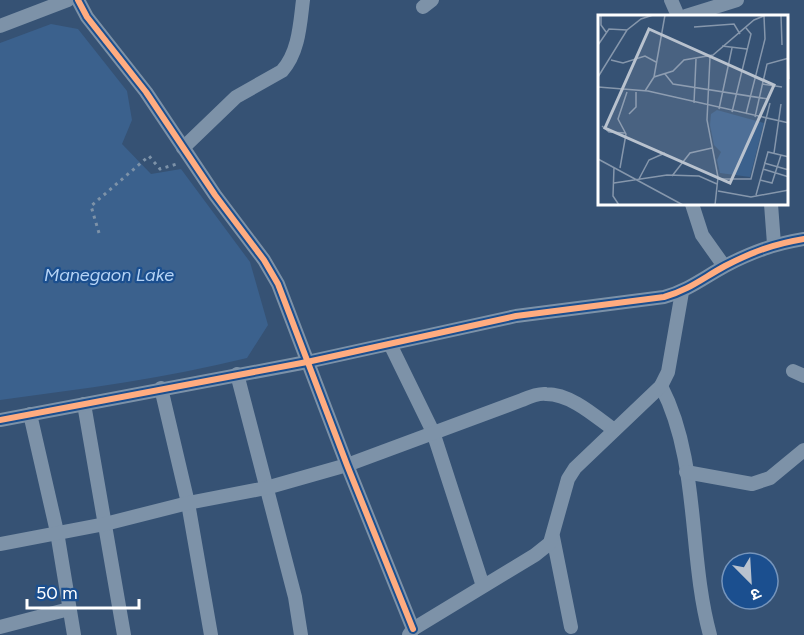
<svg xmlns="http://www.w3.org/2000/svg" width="804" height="635" viewBox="0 0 804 635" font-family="Figtree,'Noto Sans Devanagari',sans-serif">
<rect width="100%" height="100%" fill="#365274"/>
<path fill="#3b618d" d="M51,24L78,29L127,91L132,120L122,144L151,174L181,169L250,262L268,325L247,358C166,378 83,389 0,400V43Z"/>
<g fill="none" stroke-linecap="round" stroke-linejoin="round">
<path stroke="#7d92a8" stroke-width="3" stroke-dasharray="3 4.5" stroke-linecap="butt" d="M99,233L91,206L149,156L160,169L177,164"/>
<g stroke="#7d92a8" stroke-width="14">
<path d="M78,0L87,17L146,92L215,195L264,260L278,284L347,465L413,629"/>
<path d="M671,0L678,16"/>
<path d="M423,7L432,0"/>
<path d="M686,16L737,0"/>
<path d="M0,26L68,0"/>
<path d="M183,148L236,97L282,71C299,52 300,24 303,0"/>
<path d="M692,204L702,235L724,266"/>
<path d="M771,204L774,244"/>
<path d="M390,344L433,432L483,586"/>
<path d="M793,371L804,376"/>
<path d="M237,374L295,597L301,635"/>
<path d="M661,386C700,461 688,555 710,635"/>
<path d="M161,388L188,503L211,635"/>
<path d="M84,404L124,635"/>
<path d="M30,414L57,532L74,635"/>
<path d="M0,420L307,362L516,316L664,297C689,290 703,278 725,266C752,252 774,244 804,239"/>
<path d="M686,472L752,484L770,478L804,450"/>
<path d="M553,537L571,627"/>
<path d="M1,544L105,524L188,503L266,488L347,465L522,400C529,397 538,393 546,394C571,394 595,416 614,430"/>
<path d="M0,627L69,609"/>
<path d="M409,635L413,629L535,555L550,543L568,479L575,468L661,386L668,372L682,292"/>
</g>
<defs>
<g id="cycleway">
<path d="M78,0L87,17L146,92L215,195L264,260L278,284L347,465L413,629"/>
<path d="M0,420L307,362L516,316L664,297C689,290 703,278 725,266C752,252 774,244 804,239"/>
</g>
</defs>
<use href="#cycleway" stroke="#1b4f8f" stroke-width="10"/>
<use href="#cycleway" stroke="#ffac80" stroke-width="6"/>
</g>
<g text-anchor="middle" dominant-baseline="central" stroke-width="4.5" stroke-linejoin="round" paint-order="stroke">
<g font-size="18" font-style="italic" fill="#b5d3f5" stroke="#1b4f8f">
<text x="109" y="275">Manegaon Lake</text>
</g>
</g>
<g transform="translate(598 15)">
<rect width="190" height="190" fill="#365274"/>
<path d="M119,95L166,108L152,162L122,158L119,145L123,137L116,130L112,110L113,99Z" fill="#3b618d"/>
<path fill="none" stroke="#8697ac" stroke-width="1.5" d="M3,0V10L8,17M183,0L184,30M96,12L136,9L142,19M0,30L11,14L29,15M124,31L149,34M112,42L109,105L120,162L117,190M190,43L191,64M13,45L25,48L47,41L58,47M67,59L75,69L170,84M0,62L29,15L43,4L55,0M56,62L67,0M164,69L184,72M0,72L50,76L191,108M47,76L56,62L75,56L86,45L115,40L156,5L168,0M96,88L98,44M121,94L134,33M134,97L153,19L148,13M31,99L38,92V77M148,99L167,24L166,1M157,102L169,49L191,43M4,111L11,117L27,118M176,138L183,89M0,144L85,190M166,148L191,155M16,152L15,181L21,190M22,153L28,119L20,104L29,77M165,154L191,162M74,161L92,138L114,133M41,164L51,145L67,138M120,164H153L172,88M162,165L174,168L183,140M16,168L69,160L101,161L119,169M120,176L153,182L191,175M158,180L170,137L191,142"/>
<path fill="#b9c2ce" fill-opacity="0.15" stroke="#b9c2ce" stroke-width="3" d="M51,14L176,70L132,168L7,113Z"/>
<rect width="190" height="190" fill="none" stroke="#fff" stroke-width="3"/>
</g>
<g transform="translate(750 581) rotate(156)"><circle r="28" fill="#1b4f8f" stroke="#7695bc" stroke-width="1.5"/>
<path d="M0-4.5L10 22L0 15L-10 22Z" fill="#b9c2ce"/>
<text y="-9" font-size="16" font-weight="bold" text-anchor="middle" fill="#ffffff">उ</text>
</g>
<path d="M27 599v9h112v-9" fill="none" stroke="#ffffff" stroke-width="3"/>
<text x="36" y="599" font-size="18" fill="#ffffff" stroke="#1b4f8f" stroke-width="4.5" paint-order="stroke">50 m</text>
</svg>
